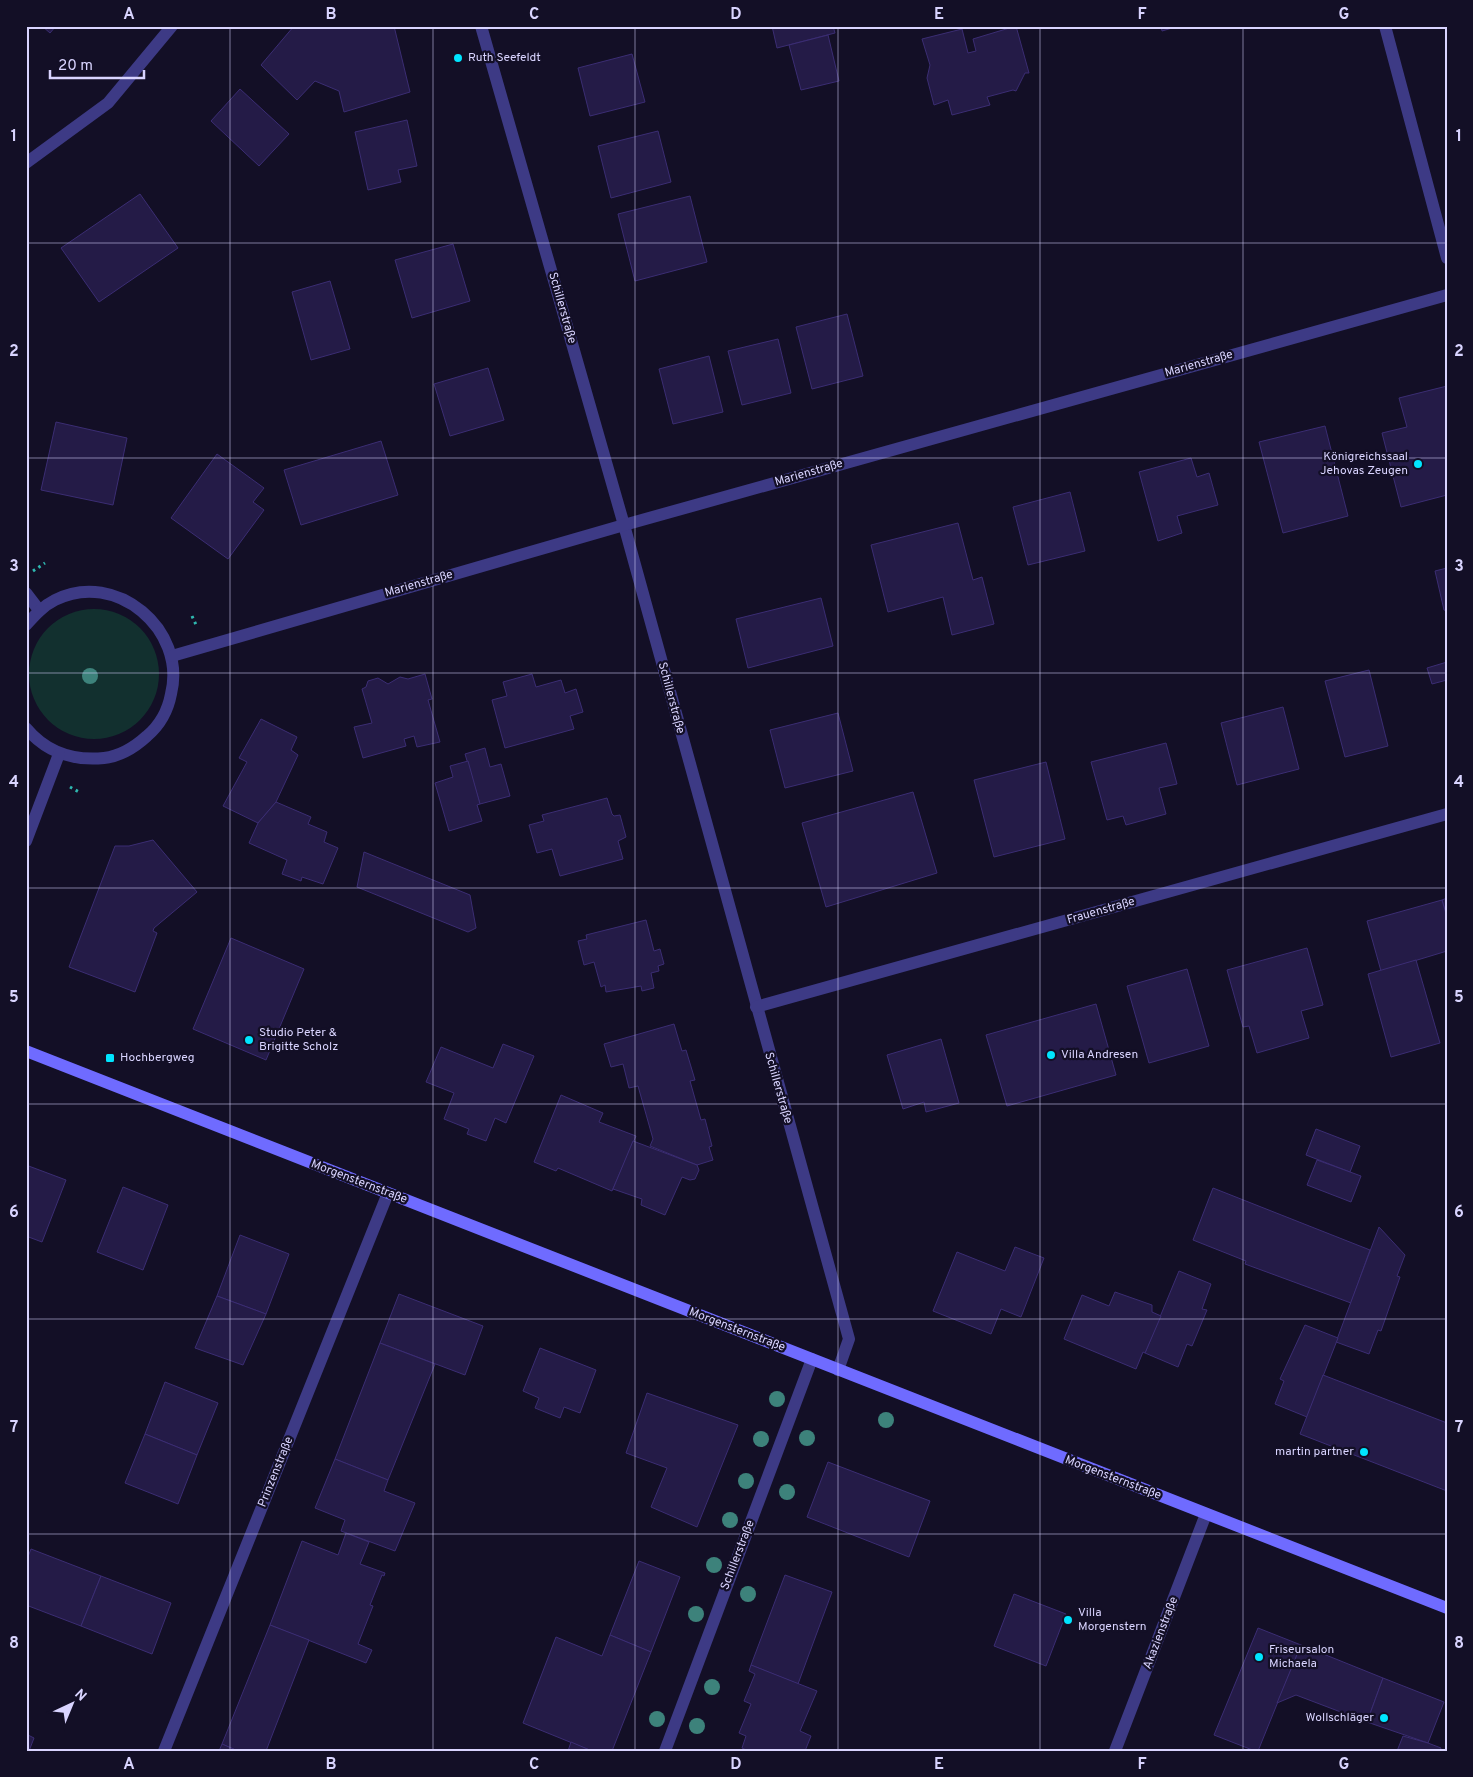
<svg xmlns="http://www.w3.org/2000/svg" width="1473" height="1777" viewBox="0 0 1473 1777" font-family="Overpass,sans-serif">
<rect width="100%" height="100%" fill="#130f26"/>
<circle fill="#12302f" cx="94" cy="674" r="65"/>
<g fill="#241b47" stroke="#3b2d73">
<path d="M42,26H56L50,33Z"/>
<path d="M294,26H394L410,92L344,112L339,91L315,81L297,100L261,65Z"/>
<path d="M772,26H833L835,33L777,48Z"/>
<path d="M1016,26L1029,73H1025L1016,91L1013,90L987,97L990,105L952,115L948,100L934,105L927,78L930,65L922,39L962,29L968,53L976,51L973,39Z"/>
<path d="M1161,26H1179L1162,31Z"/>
<path d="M828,35L839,81L801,90L789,45Z"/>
<path d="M632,54L645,102L590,116L578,68Z"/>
<path d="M240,89L289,134L259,166L211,121Z"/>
<path d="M407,120L417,166L398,170L401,182L368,190L355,132Z"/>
<path d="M658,131L671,182L611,198L598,146Z"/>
<path d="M140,194L178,248L99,302L61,248Z"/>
<path d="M690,196L707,262L635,281L618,214Z"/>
<path d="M453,244L470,301L412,318L395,260Z"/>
<path d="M330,281L350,349L311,360L292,292Z"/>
<path d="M847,314L863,376L812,389L796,327Z"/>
<path d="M778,339L791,393L742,405L728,351Z"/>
<path d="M709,356L723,412L673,424L659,369Z"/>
<path d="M488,368L504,420L450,436L434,384Z"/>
<path d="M1447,386V495L1401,507L1382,433L1407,427L1399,398Z"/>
<path d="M56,422L127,438L113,505L41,490Z"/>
<path d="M1325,426L1348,516L1283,533L1259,442Z"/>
<path d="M381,441L398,495L301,525L284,470Z"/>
<path d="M217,454L264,488L253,502L264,510L228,559L171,518Z"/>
<path d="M1191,458L1197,477L1209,473L1218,505L1177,516L1182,533L1158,541L1139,472Z"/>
<path d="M1070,492L1085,551L1028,565L1013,507Z"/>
<path d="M958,523L973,580L982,577L994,624L952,635L943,597L888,612L871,545Z"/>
<path d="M1447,568V611L1444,610L1435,571Z"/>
<path d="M821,598L833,646L748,668L736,619Z"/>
<path d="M1447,662V680L1432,684L1427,668Z"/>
<path d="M1369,670L1388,746L1345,757L1325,681Z"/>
<path d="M425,674L432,699L428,700L440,742L417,747L414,736L404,739L406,746L363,758L354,727L372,723L362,689L366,687L368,681L378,678L388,684L400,677L408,679Z"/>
<path d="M532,674L536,687L561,680L565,693L576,689L583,712L570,716L574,729L505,748L492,700L507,696L503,682Z"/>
<path d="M1283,707L1299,769L1237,785L1221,723Z"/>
<path d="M838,713L853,771L785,788L770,730Z"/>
<path d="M261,719L297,737L291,750L298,755L276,802L258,823L223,806L247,762L239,758Z"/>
<path d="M1166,743L1177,784L1159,788L1166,814L1126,825L1123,816L1107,820L1091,762Z"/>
<path d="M485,748L490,767L501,764L510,796L480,804L465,754Z"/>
<path d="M468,761L480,804L477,805L482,821L449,831L435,783L453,777L450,766Z"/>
<path d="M1046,762L1065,839L994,857L974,780Z"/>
<path d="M913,792L937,873L826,907L802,823Z"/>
<path d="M607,798L612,814L614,816L620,815L626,837L618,841L623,859L560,876L552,849L537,853L529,825L544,821L542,815Z"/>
<path d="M276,802L311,817L308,824L327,832L324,842L338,848L323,884L302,877L301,881L282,874L287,860L249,843L258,823Z"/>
<path d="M153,840L197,892L154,928L153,931L157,933L135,992L69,967L115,846H129Z"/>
<path d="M364,852L470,895L476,928L468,932L357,887Z"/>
<path d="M1447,898V917L1442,900Z"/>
<path d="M1442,900L1447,917V951L1381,971L1367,921Z"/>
<path d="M646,920L654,951L660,949L664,964L658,966L659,971L651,973L654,988L642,991L641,986L606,992L605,985L601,987L594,962L584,965L578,941L587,939L586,935Z"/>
<path d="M231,938L304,969L266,1060L193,1029Z"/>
<path d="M1307,948L1323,1005L1301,1011L1309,1038L1257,1053L1249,1026L1243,1027L1227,970Z"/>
<path d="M1416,960L1440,1043L1391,1057L1368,974Z"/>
<path d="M1187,969L1209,1046L1149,1063L1127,986Z"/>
<path d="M1096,1004L1116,1075L1007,1106L986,1035Z"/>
<path d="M674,1024L682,1051L686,1050L695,1080L690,1081L701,1120L705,1119L712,1146L709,1147L713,1160L697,1165L650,1146L653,1139L638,1086L629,1088L623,1064L611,1067L604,1044Z"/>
<path d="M941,1039L959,1103L926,1112L924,1102L903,1109L887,1055Z"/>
<path d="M503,1044L534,1056L506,1123L495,1118L486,1141L467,1134L469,1129L444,1119L454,1093L426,1082L441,1047L493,1068Z"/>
<path d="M561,1095L603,1113L599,1122L636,1136L612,1191L558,1168L556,1171L534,1162Z"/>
<path d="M1316,1129L1360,1146L1350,1172L1306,1155Z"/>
<path d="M633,1141L697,1165L699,1170L695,1179L690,1180L682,1177L665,1215L641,1205L642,1199L613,1189Z"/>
<path d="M1317,1160L1361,1176L1351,1202L1307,1185Z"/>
<path d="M26,1165L66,1180L42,1242L26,1236Z"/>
<path d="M123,1187L168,1205L143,1270L97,1252Z"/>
<path d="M1213,1188L1370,1250L1351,1303L1245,1264L1246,1261L1193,1240Z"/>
<path d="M1379,1227L1405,1255L1397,1276L1400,1277L1381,1331L1378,1330L1369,1354L1336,1342Z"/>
<path d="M240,1235L289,1254L266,1314L217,1296Z"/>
<path d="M1015,1247L1044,1258L1021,1317L1001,1309L991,1334L933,1311L957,1252L1005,1271Z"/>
<path d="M1179,1271L1211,1284L1202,1309L1207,1310L1192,1346L1187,1344L1178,1367L1145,1353Z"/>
<path d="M1115,1292L1152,1305V1312L1161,1316L1145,1353L1143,1352L1136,1369L1064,1339L1082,1295L1109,1306Z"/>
<path d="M399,1294L483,1326L465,1375L380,1343Z"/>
<path d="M217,1296L266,1314L243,1365L195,1348Z"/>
<path d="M1305,1325L1338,1338L1307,1417L1275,1404L1284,1381L1280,1379Z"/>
<path d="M380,1343L435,1364L388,1480L335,1459Z"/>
<path d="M540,1348L596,1370L580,1413L564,1407L560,1418L535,1408L539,1398L523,1391Z"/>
<path d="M1323,1375L1447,1423V1491L1300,1434Z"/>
<path d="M165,1382L218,1403L197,1455L145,1434Z"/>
<path d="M647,1393L738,1425L697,1527L651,1507L667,1468L626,1453Z"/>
<path d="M145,1434L197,1455L178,1504L125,1483Z"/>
<path d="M335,1459L388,1480L384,1491L415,1503L395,1551L341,1531L345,1520L315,1508Z"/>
<path d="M828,1462L930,1501L909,1557L807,1517Z"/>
<path d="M346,1533L369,1542L360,1564L385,1573L384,1576L382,1575L370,1605L373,1606L358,1644L372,1650L366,1663L270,1625L302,1541L338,1555Z"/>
<path d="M31,1549L101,1576L81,1626L26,1605V1562Z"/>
<path d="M639,1561L680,1577L651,1652L610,1635Z"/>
<path d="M785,1575L832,1592L798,1684L751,1665Z"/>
<path d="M101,1576L171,1603L152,1654L81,1626Z"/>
<path d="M1014,1594L1066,1614L1046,1666L994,1646Z"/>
<path d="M270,1625L309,1640L266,1751H238L222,1744Z"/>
<path d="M1258,1628L1301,1645L1258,1751H1255L1214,1735Z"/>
<path d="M610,1635L651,1652L612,1751H592L523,1723L556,1637L602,1656Z"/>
<path d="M1301,1645L1383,1678L1367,1722L1296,1695L1277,1703Z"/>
<path d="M751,1665L817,1691L800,1731L811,1736L805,1751H748L742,1748L746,1736L739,1733L751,1704L744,1701L755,1674L749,1671Z"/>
<path d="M1383,1678L1444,1702L1428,1743L1367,1722Z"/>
<path d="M26,1734L34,1738L29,1751H26Z"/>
<path d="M1403,1736L1428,1743L1441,1748L1440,1751H1397Z"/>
<path d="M571,1742L592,1751H568Z"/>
<path d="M222,1744L238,1751H219Z"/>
</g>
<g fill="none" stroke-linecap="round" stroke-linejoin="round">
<g stroke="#2fb8b0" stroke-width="3" stroke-dasharray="2.5 4" stroke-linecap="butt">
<path d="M33,571L45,563"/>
<path d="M192,616L197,627"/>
<path d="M70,787L79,792"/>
</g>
<path stroke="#3d3a85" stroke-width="12" d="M1385,26L1447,258"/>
<g stroke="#3d3a85" stroke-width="12">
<path d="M481,26L624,525L849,1339L838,1370"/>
<path d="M26,593L39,610"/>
<path d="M26,625C35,615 43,606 55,600C116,569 187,630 171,694C168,710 160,725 147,736C135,747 121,756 104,758C73,761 46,752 26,728"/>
<path d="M172,656L624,525L1447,295"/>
<path d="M26,841L59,754"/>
<path d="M756,1007L1447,814"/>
<path d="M164,1751L388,1193"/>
<path d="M665,1751L812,1359"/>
<path d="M1115,1751L1206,1514"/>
</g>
<path stroke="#3d3a85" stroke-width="12" d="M26,163L108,103L172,26"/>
<path stroke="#6f6bff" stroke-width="12" d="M26,1051L1447,1608"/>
</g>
<g fill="#3d827b">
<circle cx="90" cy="676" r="8"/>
<circle cx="777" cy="1399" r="8"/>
<circle cx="886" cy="1420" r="8"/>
<circle cx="807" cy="1438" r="8"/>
<circle cx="761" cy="1439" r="8"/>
<circle cx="746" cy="1481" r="8"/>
<circle cx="787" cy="1492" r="8"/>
<circle cx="730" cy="1520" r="8"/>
<circle cx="714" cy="1565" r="8"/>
<circle cx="748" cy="1594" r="8"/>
<circle cx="696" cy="1614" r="8"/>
<circle cx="712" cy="1687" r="8"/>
<circle cx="657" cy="1719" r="8"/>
<circle cx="697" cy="1726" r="8"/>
</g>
<path fill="none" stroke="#d9d4ff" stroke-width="1" stroke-opacity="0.55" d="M230,26V1751M433,26V1751M635,26V1751M838,26V1751M1040,26V1751M1243,26V1751M26,243H1447M26,458H1447M26,673H1447M26,888H1447M26,1104H1447M26,1319H1447M26,1534H1447"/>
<g fill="#00e5ff" stroke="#130f26" stroke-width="2">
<circle cx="458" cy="58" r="5"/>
<circle cx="1418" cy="464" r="5"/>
<circle cx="249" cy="1040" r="5"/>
<circle cx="1051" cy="1055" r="5"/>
<rect x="105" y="1053" width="10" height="10" rx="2.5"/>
<circle cx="1364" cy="1452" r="5"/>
<circle cx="1068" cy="1620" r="5"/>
<circle cx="1259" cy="1657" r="5"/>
<circle cx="1384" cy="1718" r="5"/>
</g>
<g text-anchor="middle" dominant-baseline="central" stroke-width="4.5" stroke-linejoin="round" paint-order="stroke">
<g font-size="12" fill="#d9d4ff" stroke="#130f26" text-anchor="start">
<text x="468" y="58">Ruth Seefeldt</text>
<text x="1408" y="457" text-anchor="end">Königreichssaal<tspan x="1408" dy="14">Jehovas Zeugen</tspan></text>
<text x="259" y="1033">Studio Peter &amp;<tspan x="259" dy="14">Brigitte Scholz</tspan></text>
<text x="1061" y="1055">Villa Andresen</text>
<text x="120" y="1058">Hochbergweg</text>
<text x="1354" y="1452" text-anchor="end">martin partner</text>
<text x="1078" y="1613">Villa<tspan x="1078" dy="14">Morgenstern</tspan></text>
<text x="1269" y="1650">Friseursalon<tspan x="1269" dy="14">Michaela</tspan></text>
<text x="1374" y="1718" text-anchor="end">Wollschläger</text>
</g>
<g font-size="12" fill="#d9d4ff" stroke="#130f26">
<text transform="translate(562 308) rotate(74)">Schillerstraße</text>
<text transform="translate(1199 364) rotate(-16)">Marienstraße</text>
<text transform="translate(809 473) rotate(-16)">Marienstraße</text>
<text transform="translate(419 584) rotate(-16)">Marienstraße</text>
<text transform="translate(671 698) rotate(75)">Schillerstraße</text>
<text transform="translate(1101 911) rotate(-16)">Frauenstraße</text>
<text transform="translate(778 1088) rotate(74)">Schillerstraße</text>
<text transform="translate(359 1182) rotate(21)">Morgensternstraße</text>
<text transform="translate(737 1330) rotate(21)">Morgensternstraße</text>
<text transform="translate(276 1472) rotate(-68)">Prinzenstraße</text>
<text transform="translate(1113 1478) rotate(21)">Morgensternstraße</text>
<text transform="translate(738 1555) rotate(-69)">Schillerstraße</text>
<text transform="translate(1161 1633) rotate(-69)">Akazienstraße</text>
</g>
</g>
<rect width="1473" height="1777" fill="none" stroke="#130f26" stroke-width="55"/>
<g transform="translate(72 1704) rotate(44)" stroke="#130f26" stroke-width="4" paint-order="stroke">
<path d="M0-4L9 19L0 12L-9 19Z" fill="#d9d4ff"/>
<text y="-8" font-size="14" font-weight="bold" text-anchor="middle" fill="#d9d4ff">N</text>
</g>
<path d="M50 70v8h94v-8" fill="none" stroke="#d9d4ff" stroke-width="2.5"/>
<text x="58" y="70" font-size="15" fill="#d9d4ff" stroke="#130f26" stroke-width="4" paint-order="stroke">20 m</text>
<rect x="28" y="28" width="1418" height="1722" fill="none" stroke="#d9d4ff" stroke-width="2"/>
<g font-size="16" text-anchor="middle" font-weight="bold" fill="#d9d4ff">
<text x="129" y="19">A</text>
<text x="331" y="19">B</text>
<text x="534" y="19">C</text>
<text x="736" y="19">D</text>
<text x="939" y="19">E</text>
<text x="1142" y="19">F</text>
<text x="1344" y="19">G</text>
<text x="14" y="141">1</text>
<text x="1459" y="141">1</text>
<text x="14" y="356">2</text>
<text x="1459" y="356">2</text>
<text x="14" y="571">3</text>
<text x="1459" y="571">3</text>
<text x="14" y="787">4</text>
<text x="1459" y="787">4</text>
<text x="14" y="1002">5</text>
<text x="1459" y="1002">5</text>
<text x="14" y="1217">6</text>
<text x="1459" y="1217">6</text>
<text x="14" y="1432">7</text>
<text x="1459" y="1432">7</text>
<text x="14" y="1648">8</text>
<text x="1459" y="1648">8</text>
<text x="129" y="1769">A</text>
<text x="331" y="1769">B</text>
<text x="534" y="1769">C</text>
<text x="736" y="1769">D</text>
<text x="939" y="1769">E</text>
<text x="1142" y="1769">F</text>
<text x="1344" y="1769">G</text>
</g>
</svg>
